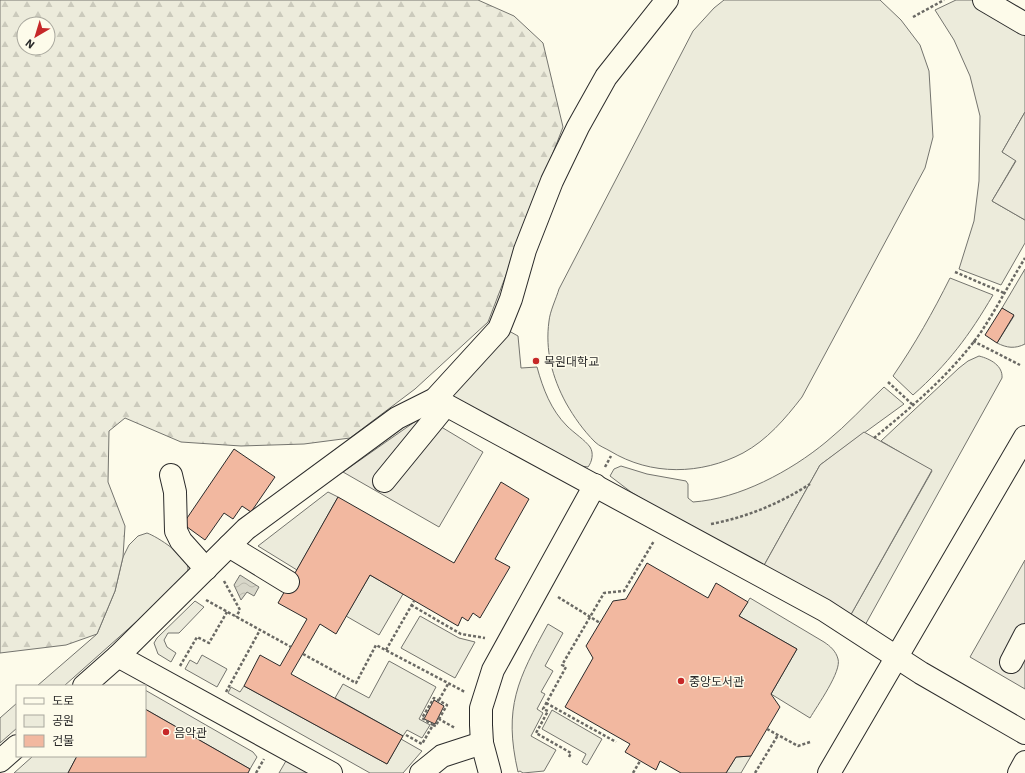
<svg xmlns="http://www.w3.org/2000/svg" width="1025" height="773" viewBox="0 0 1025 773" font-family="'IBM Plex Sans','Noto Sans KR',sans-serif">
<defs>
<pattern id="forest-firs" width="22" height="20" patternUnits="userSpaceOnUse"><rect width="22" height="20" fill="#ecebdb"/><path d="M5 1l3.5 6h-7zM16 11l3.5 6h-7z" fill="#cbcabc"/></pattern>
<pattern id="water-waves" width="16" height="10" patternUnits="userSpaceOnUse"><rect width="16" height="10" fill="#d8d7c9"/><path d="M0 5q4-4 8 0t8 0" fill="none" stroke="#bab9ad"/></pattern>
</defs>
<rect width="100%" height="100%" fill="#fdfbea"/>
<g fill="#ecebdb" stroke="#74746e">
<path d="M724,0H880L901,20L920,45L929,71L933,137L925,168L802,397C785,419 767,440 743,453C701,475 651,476 610,451C605,448 599,446 595,442C583,430 574,417 566,403C552,377 545,350 549,321C550,311 556,299 559,289L693,31L714,8Z"/>
<path d="M956,0H972L1025,30V112L1002,152L1016,160L992,201L1025,220V243L1001,285L959,269L974,221L979,181L980,116L970,76L954,40L935,10Z"/>
<path d="M1025,269V344C1015,349 1007,348 997,343L1014,316L1002,308Z"/>
<path d="M950,278L993,295C969,336 948,364 913,395L893,376C915,344 933,312 950,278Z"/>
<path d="M509,331L518,336L521,368L537,367C543,389 551,410 567,426C574,433 585,440 590,447C594,453 592,462 588,467L581,466L446,393Z"/>
<path d="M979,356C991,359 1003,366 1002,378L864,627L849,618L932,471L881,441L959,368L968,361Z"/>
<path d="M884,387L904,404L820,465L762,569L723,548L631,492L610,476L614,469L621,466L647,474L686,481L688,484V498L693,502C739,499 791,471 826,442C847,425 865,405 884,387Z"/>
<path d="M328,492L338,497L297,570L258,546Z"/>
<path d="M147,533C158,537 187,556 188,568C188,574 184,578 181,582L64,686H37L97,634L115,591L123,557L129,545L138,536Z"/>
<path d="M370,575L403,594L379,635L346,616Z"/>
<path d="M750,598L824,642C830,646 836,651 838,659C842,671 817,706 810,718L771,694L797,649L739,616Z"/>
<path d="M195,601L204,607L179,633H168L164,640L167,647L176,653L171,662L158,654L154,643L157,638Z"/>
<path d="M420,616L459,638L475,642L455,678L401,648Z"/>
<path d="M548,624L563,633L545,666L553,671L541,692L545,694L537,709L543,713L531,736L556,750L544,771L523,773L520,771L518,772C503,707 518,679 548,624Z"/>
<path d="M202,655L227,669L217,687L185,669L190,660L197,664Z"/>
<path d="M389,661L436,687L419,719L430,725L422,738L407,730L403,736L335,698L343,684L369,698Z"/>
<path d="M244,686L387,764L401,739L422,751L403,773H370L228,693L231,687L240,692Z"/>
<path d="M145,690L253,752L257,757L250,769L145,709Z"/>
<path d="M17,703V728L0,743V718Z"/>
<path d="M552,710L602,739L587,765L582,762L586,754L542,729Z"/>
<path d="M33,756H77L68,773H14Z"/>
<path d="M751,756L741,773H726L736,757Z"/>
</g>
<path fill="url(#forest-firs)" stroke="#74746e" fill-rule="evenodd" d="M0,0H478L514,16L543,43L563,127L488,322L415,389L350,438L304,444L241,446L181,442L125,418L109,431L108,482L125,526L123,557L115,591L97,634L66,645L0,653ZM24,24H48V48H24Z"/>
<g fill="#eceadb" stroke="#74746e">
<path d="M1025,112V220L992,201L1016,161L1002,152Z"/>
<path d="M423,416L483,452L439,527L343,472Z"/>
<path d="M864,432L932,470L849,618L762,569L820,465Z"/>
<path d="M1025,560V689L970,657Z"/>
<path d="M294,747L342,773H279Z"/>
</g>
<path fill="url(#water-waves)" stroke="#74746e" d="M240,575L259,587L254,596L247,592L241,600L234,585Z"/>
<g fill="#f2b8a0" stroke="#2b2b2b">
<path d="M1002,308L1014,315L997,343L985,335Z"/>
<path d="M234,449L275,477L251,512L242,506L233,519L224,513L205,540L183,524Z"/>
<path d="M501,482L529,499L495,559L510,567L480,618L473,613L468,621L462,617L458,626L370,575L336,634L320,624L291,674L403,736L387,764L244,686L260,655L280,666L307,619L278,603L338,497L454,563Z"/>
<path d="M647,563L708,598L716,583L748,602L739,616L797,649L771,694L780,707L751,756L736,757L726,773H681L660,761L656,770L625,752L630,744L565,707L593,658L586,646L613,601L626,599Z"/>
<path d="M434,700L444,706L435,724L424,719Z"/>
<path d="M145,709L250,769L248,773H68L77,756H145Z"/>
</g>
<g fill="none" stroke-linecap="round" stroke-linejoin="round">
<defs>
<g id="minor">
<path d="M984,0L1025,24"/>
<path d="M435,399L824,610L921,673L1025,733"/>
<path d="M171,475L175,492L176,531L181,541L206,569"/>
<path d="M384,481L446,405"/>
<path d="M229,546L288,582"/>
<path d="M118,656L331,773"/>
<path d="M1011,662L1025,635"/>
<path d="M84,686L118,656L246,529L397,418L435,399L499,329L511,299L525,250L552,181L578,127L606,77L667,0"/>
<path d="M0,761L17,746"/>
<path d="M421,773L442,756L482,743"/>
<path d="M490,773L482,743L481,725V708L493,670L595,485"/>
<path d="M829,773L1025,437"/>
<path d="M1019,773L1025,762"/>
</g>
</defs>
<use href="#minor" stroke="#2b2b2b" stroke-width="24"/>
<g stroke="#6a6964" stroke-width="2.5" stroke-dasharray="3 2" stroke-linecap="butt">
<path d="M913,17L944,0"/>
<path d="M955,272L1004,293"/>
<path d="M973,341L1020,365"/>
<path d="M888,382L913,405"/>
<path d="M874,438C913,406 952,373 981,332C997,308 1010,282 1025,258"/>
<path d="M605,467L611,456"/>
<path d="M711,524C747,517 779,504 810,484"/>
<path d="M224,581L240,610L236,617"/>
<path d="M558,597L600,623"/>
<path d="M206,600L291,647"/>
<path d="M411,605L461,634L485,638"/>
<path d="M386,650L414,601"/>
<path d="M303,654L356,683L376,645L465,692"/>
<path d="M180,666L197,637L209,643L227,612"/>
<path d="M226,692L260,630"/>
<path d="M439,700L448,684"/>
<path d="M546,703L616,742"/>
<path d="M433,725L436,726L439,719L455,728"/>
<path d="M767,729L798,746L810,742"/>
<path d="M406,735L422,744L433,725L422,718L434,698L447,705L439,719"/>
<path d="M569,757L571,753L536,733L548,711L543,709L566,667L562,665L604,593L624,591L654,541"/>
<path d="M256,773L264,759"/>
<path d="M633,773L640,761"/>
<path d="M755,773L778,735"/>
</g>
<use href="#minor" stroke="#fdfbea" stroke-width="22"/>
</g>
<g fill="#c62828" stroke="#fdfbea" stroke-width="1.5">
<circle cx="536" cy="361" r="4"/>
<circle cx="681" cy="681" r="4"/>
<circle cx="166" cy="732" r="4"/>
</g>
<g text-anchor="middle" dominant-baseline="central" stroke-width="3" stroke-linejoin="round" paint-order="stroke">
<g font-size="12" fill="#2b2b2b" stroke="#fdfbea" text-anchor="start">
<text x="544" y="361">목원대학교</text>
<text x="689" y="681">중앙도서관</text>
<text x="174" y="732">음악관</text>
</g>
</g>
<rect x="16" y="685" width="130" height="72" fill="#fdfbea" stroke="#a9a89e"/>
<rect x="24" y="698" width="20" height="6" fill="#fdfbea" stroke="#a9a89e"/>
<text x="52" y="705" font-size="12" fill="#2b2b2b">도로</text>
<rect x="24" y="715" width="20" height="12" fill="#ecebdb" stroke="#a9a89e"/>
<text x="52" y="725" font-size="12" fill="#2b2b2b">공원</text>
<rect x="24" y="735" width="20" height="12" fill="#f2b8a0" stroke="#a9a89e"/>
<text x="52" y="745" font-size="12" fill="#2b2b2b">건물</text>
<g transform="translate(36 36) rotate(218)"><circle r="19" fill="#fdfbea" stroke="#a9a89e"/>
<path d="M0-3L7 15L0 10L-7 15Z" fill="#c62828"/>
<text y="-6" font-size="11" font-weight="bold" text-anchor="middle" fill="#2b2b2b">N</text>
</g>
</svg>
